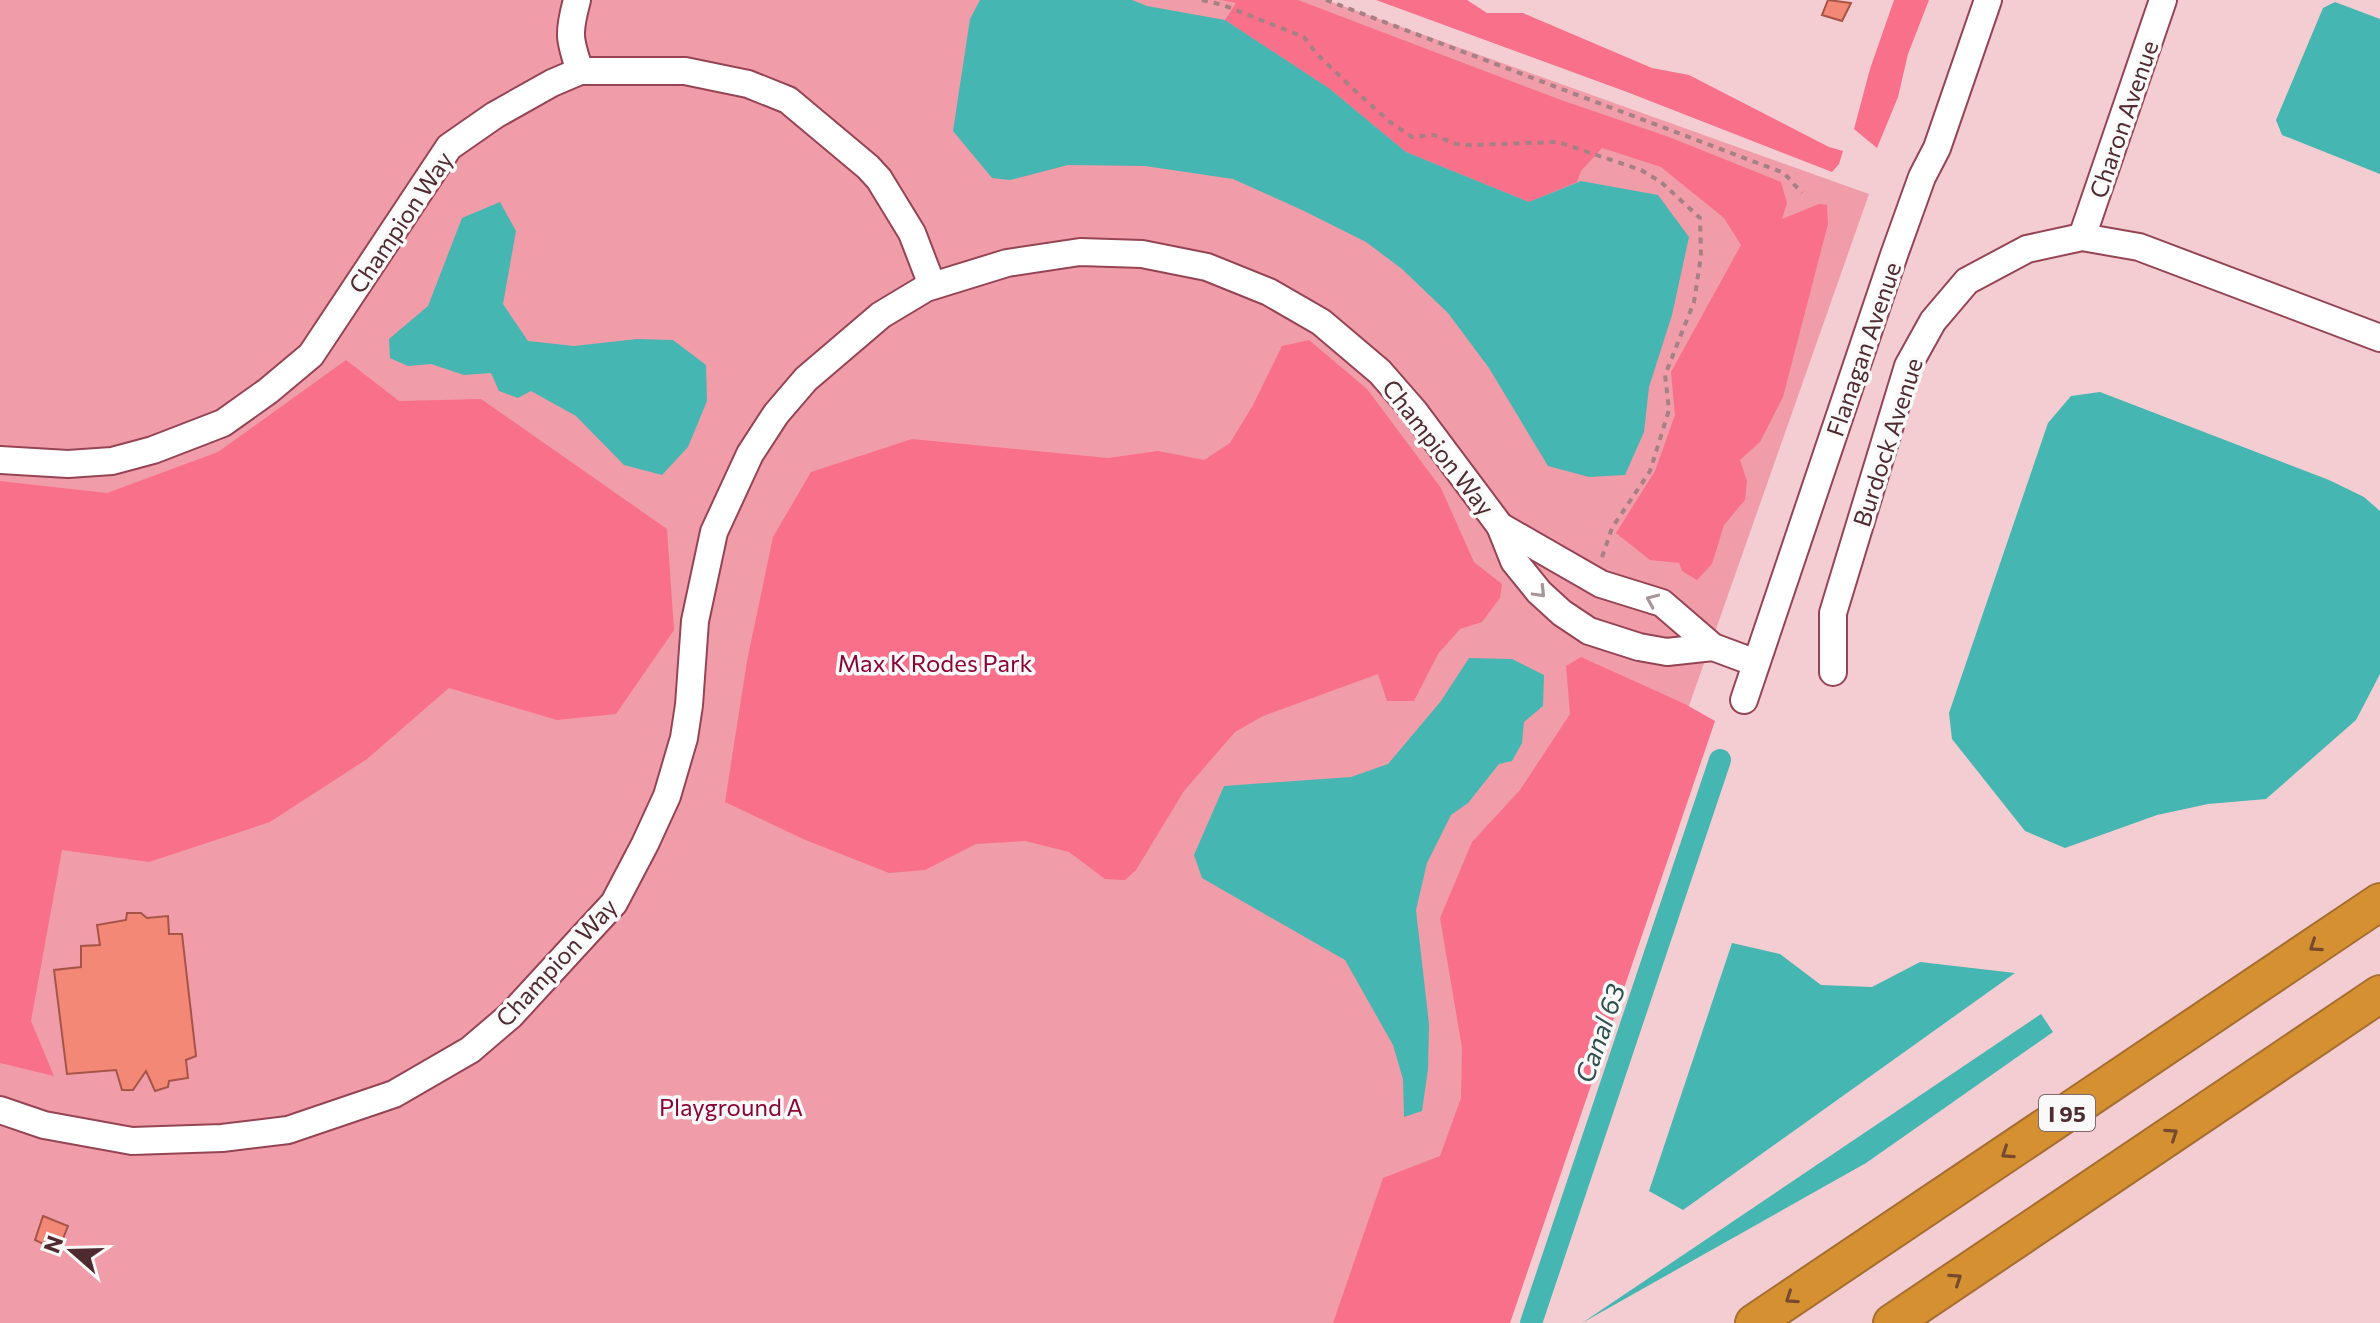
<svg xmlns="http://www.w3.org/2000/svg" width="2380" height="1323" viewBox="0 0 2380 1323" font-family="Commissioner,sans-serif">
<rect width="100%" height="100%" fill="#f3cdd1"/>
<path fill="#f09da9" d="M0,0H1326L1869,194L1472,1323H0Z"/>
<g fill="#f9708a">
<path d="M1221,0H1298L1561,100L1669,137L1781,182L1787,203L1782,219L1819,204L1827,205L1828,224L1783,397L1760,442L1740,460L1747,481L1745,500L1724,525L1712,564L1697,580L1682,571L1679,563L1650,560L1616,533L1655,471L1675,415L1671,372L1741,245L1724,218L1661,167L1602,148L1581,171L1577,182L1529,202L1406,152L1330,89L1225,20L1236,3Z"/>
<path d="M1376,0H1467L1487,13H1523L1652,68L1689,75L1829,147L1843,151L1839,164L1832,172L1627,92Z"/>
<path d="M1894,0H1929L1908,54L1898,97L1877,148L1854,129L1870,69Z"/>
<path d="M1309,340L1367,389L1441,488L1474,562L1502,584L1500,598L1482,622L1460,629L1438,654L1414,701H1387L1378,674L1263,716L1235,732L1184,791L1136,870L1125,880L1105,879L1069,852L1025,841L976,844L925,870L889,873L803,839L725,802L747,661L773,537L811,472L912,439L1108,458L1158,451L1204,460L1230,443L1253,405L1282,346Z"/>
<path d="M346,360L399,401L481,399L667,529L674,630L616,714L557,720L449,688L367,759L270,822L149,862L62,850L31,1021L54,1076L0,1063V481L107,493L218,452Z"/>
<path d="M1581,657L1685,704L1715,721L1510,1323H1333L1383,1178L1440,1156L1461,1098L1462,1048L1440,918L1472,842L1520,790L1570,714L1566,666Z"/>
</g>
<g fill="#45b6b1">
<path d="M980,0H1132L1147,6L1225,20L1330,89L1406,152L1529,202L1581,181L1658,195L1689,237L1672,315L1649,387L1644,432L1625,475L1589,477L1548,466L1489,368L1448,313L1402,269L1366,242L1302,210L1233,179L1145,166L1068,165L1010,180L992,178L953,131L970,19Z"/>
<path d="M2335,2L2380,19V174L2282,135L2276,120L2323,8Z"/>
<path d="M500,202L516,231L503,304L528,341L574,346L637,339L673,340L706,365L707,401L688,447L662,475L624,465L576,416L531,391L518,398L499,391L491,373L464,375L431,364L408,366L390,358L389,339L428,306L462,218Z"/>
<path d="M2100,392L2329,480L2364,497L2380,511V674L2356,720L2266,799L2208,804L2157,815L2065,848L2025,831L1952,739L1949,713L2048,423L2071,396Z"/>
<path d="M1469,658L1512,659L1544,675L1543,706L1524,722L1522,743L1512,761L1499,764L1468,803L1451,815L1427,863L1416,910L1429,1024L1428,1069L1422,1111L1404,1117L1403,1079L1393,1045L1345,960L1202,878L1194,855L1224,786L1351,777L1388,764L1441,701Z"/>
<path d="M1732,943L1780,954L1821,985L1872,987L1920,962L2015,973L1683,1210L1649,1191Z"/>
<path d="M2041,1014L2053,1032L1866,1163L1582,1323Z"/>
</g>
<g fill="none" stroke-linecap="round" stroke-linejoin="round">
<path stroke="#45b6b1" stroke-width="22" d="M1531,1323L1720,760"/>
</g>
<g fill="#f48876" stroke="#a55447" stroke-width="2">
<path d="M1828,0L1851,3L1842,21L1822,15Z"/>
<path d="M127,913H141L147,918L168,916L169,934H182L196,1056L186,1060L188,1078L169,1081L168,1087L155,1091L146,1071L133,1090H122L116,1070L67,1074L54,970L81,967V946L100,945L97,925L126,920Z"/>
<path d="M43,1216L68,1226L58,1251L35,1240Z"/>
</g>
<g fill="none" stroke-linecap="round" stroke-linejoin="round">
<defs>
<g id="minor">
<path d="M577,0C568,33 569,39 580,71"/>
<path d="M2082,237L2163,0"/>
<path d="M0,460L68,464L112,461L153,450L223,423L268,391L311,355L449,147L495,115L552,83L580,71H685L748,84L788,100L868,167L879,179L912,233L932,285"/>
<path d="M1500,526L1601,584L1662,603L1713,647L1756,663"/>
<path d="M1833,672V613L1908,366L1933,321L1967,281L2027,249L2082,237L2139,247L2380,338"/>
<path d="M1744,700L1894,255L1922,177L1937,148L1988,0"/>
<path d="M0,1110L44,1125L132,1141L222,1138L288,1130L394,1094L470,1050L511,1015L614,903L645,844L667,796L684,738L689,705L695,621L714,532L750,454L776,414L806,379L881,315L926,288L1007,263L1080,252L1142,254L1207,267L1269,292L1321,322L1380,372L1414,411L1500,526L1514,561L1539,592L1562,613L1589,631L1639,647L1667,652L1713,647"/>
</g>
<g id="highway">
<path d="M1754,1323L2380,902"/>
<path d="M1892,1323L2380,994"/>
</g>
</defs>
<use href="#minor" stroke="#954453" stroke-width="30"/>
<use href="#highway" stroke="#a66d31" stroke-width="40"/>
<g stroke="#a58084" stroke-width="4" stroke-dasharray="6 6" stroke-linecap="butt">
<path d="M1202,0L1223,5L1304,37L1316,53L1350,86L1390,122L1412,137L1434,135L1456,144L1471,145L1558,142L1641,170L1661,182L1700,218L1701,256L1694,302L1665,375L1669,410L1650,471L1612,528L1601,560"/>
<path d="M1326,0L1784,173L1802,193"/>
</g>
<use href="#minor" stroke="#fff" stroke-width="26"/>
<use href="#highway" stroke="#d59131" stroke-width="36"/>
</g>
<defs><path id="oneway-chevron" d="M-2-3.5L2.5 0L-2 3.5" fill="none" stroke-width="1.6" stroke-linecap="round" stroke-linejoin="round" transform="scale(2)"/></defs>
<g stroke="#a79598">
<use href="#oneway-chevron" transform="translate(1540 592) rotate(46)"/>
<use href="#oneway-chevron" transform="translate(1652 600) rotate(-156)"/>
</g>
<g stroke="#774a30">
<use href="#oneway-chevron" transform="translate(2315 946) rotate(146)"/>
<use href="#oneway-chevron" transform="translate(2172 1134) rotate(-34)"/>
<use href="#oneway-chevron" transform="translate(2007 1153) rotate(146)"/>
<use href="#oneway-chevron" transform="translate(1956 1279) rotate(-34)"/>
<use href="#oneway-chevron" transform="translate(1791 1298) rotate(146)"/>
</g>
<g text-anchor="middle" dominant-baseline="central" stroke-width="7" stroke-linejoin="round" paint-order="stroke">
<rect fill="#f9f9f9" stroke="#82696c" stroke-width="2" x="2039" y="1095" width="56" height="36" rx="6"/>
<g font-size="22" font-weight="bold" fill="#4f2b30">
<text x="2067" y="1113">I 95</text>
</g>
<g font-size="24" fill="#4f2b30" stroke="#f9f9f9">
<text transform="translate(2123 119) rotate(-71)">Charon Avenue</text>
<text transform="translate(400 222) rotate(-56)">Champion Way</text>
<text transform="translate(1863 349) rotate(-71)">Flanagan Avenue</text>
<text transform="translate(1887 442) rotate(-72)">Burdock Avenue</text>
<text transform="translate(1439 447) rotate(52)">Champion Way</text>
<text transform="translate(556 962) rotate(-47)">Champion Way</text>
</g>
<g font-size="24" fill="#890433" stroke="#f9f9f9">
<text x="935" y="662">Max K Rodes Park</text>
<text x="731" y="1106">Playground A</text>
</g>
<g font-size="26" font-style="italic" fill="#2d4f4d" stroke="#f9f9f9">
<text transform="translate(1599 1033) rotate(-71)">Canal 63</text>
</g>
</g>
<g transform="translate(72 1251) rotate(290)" stroke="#f9f9f9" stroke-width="6" paint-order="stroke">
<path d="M0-6L14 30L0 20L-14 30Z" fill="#4f2b30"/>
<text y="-12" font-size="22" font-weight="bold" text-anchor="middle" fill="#4f2b30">N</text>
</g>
</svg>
